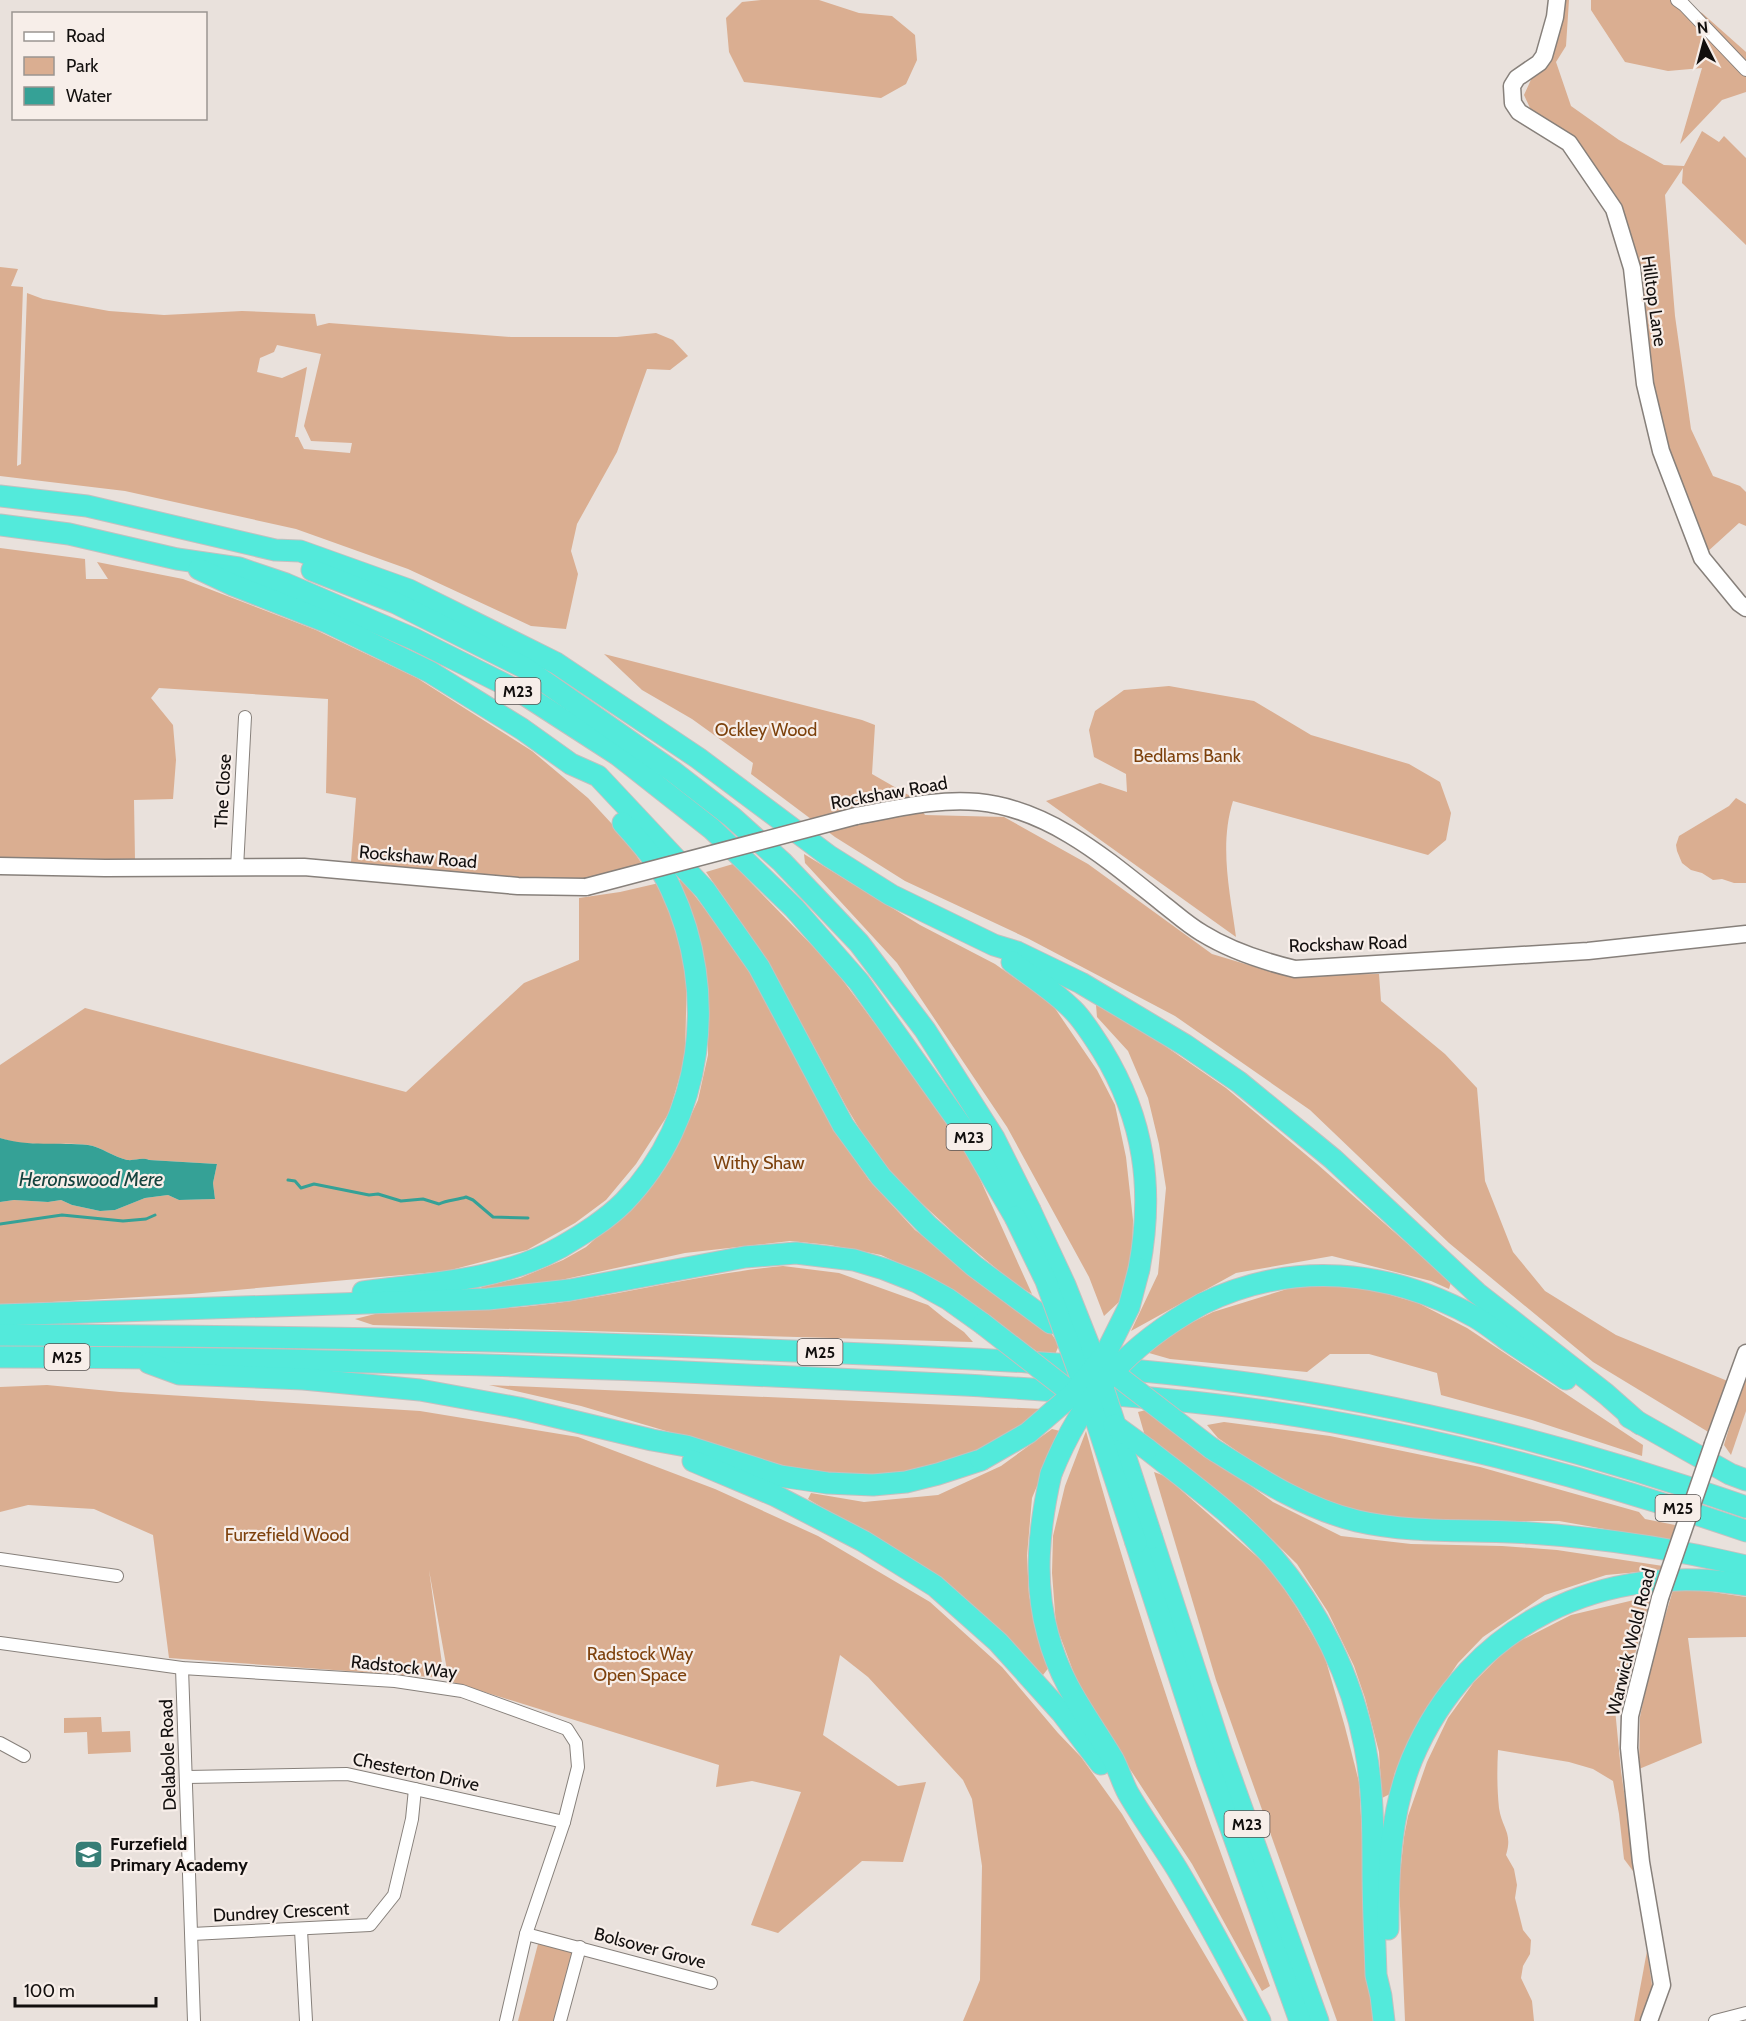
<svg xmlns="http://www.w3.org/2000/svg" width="1746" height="2021" viewBox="0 0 1746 2021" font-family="Cabin,sans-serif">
<rect width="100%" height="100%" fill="#e9e1dc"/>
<g fill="#daae91" fill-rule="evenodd">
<path d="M761,0H819L859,13L892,16L915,35L917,60L906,84L881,98L744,82L729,52L726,18L742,2Z"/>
<path d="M1562,0H1569L1566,46L1556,62L1571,106L1619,140L1664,165L1684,166L1702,131L1719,142L1724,136L1746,158V245L1682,183L1683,168L1665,195L1675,316L1691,429L1713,476L1740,486L1746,492V526L1739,523L1706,553L1669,452L1653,382L1646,315L1633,243L1615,194L1576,142L1545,121L1530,108L1524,95L1534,73L1552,60L1561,19Z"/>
<path d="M1591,0H1678L1702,13L1746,52V92L1722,100L1680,144L1702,68L1668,71L1625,62L1591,10Z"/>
<path d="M0,267L18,269L11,286L23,287L17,466L21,464L27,293L43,299L109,311L164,315L242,311L315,314L317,326L329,323L511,337H617L656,333L673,340L688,356L670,370L647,369L617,452L577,524L571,551L578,574L566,629L531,626L408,569L296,529L125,491L0,476ZM277,345L321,354L304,426L311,441L352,443L350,453L304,449L298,437H295L307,367L282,378L257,372L260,358L274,352Z"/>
<path d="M0,548L85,559L86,579H108L97,562L183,579L316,630L417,678L532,751L588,798L624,837L644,867L606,877L550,881L351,862L356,798L326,793L328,699L159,688L151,698L173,725L176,760L173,799L134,800L135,860L0,859Z"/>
<path d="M604,654L862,720L875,725L872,774L912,797L925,815L1004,817L1088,864L1212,954L1282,975L1379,974L1381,1001L1445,1054L1477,1088L1485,1181L1513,1252L1545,1291L1616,1335L1730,1382L1710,1433L1593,1362L1449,1243L1310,1110L1175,1016L1029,939L905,881L835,837L751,774L753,763L692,719L642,690Z"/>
<path d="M1169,686L1254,701L1311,735L1409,764L1440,782L1451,813L1446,840L1428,855L1233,801C1219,846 1230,892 1236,937L1046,801L1100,783L1127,792L1126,774L1094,757L1089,730L1095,711L1124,690Z"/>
<path d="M1736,798L1746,804V883H1734L1722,879L1713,880L1702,873L1691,870L1682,863L1677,851L1676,845L1679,836L1729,806Z"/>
<path d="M804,854L920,925L995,964L1052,1004L1097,1070L1115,1105L1126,1157L1133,1220L1132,1263L1120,1301L1104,1316L1089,1277L1007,1127L897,963L805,863Z"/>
<path d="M733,864L832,966L942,1113L975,1168L1032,1294L1016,1285L956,1235L904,1187L872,1150L847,1108L767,960L706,872Z"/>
<path d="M682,879L744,960L835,1129L869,1180L915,1230L1049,1330L1059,1345L1052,1362L935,1280L881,1255L830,1245L790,1241L685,1253L538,1285L478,1290L482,1287L520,1278L563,1260L586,1247L640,1199L676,1148L698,1100L708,1055L707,1004L700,940L678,881Z"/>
<path d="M659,883L674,923L687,968L685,1059L669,1113L636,1164L606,1200L575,1223L527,1250L447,1271L191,1294L0,1305V1202L14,1200L48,1202L61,1200L72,1205L100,1211L115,1210L145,1198L168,1195L179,1200L215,1199L213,1183L217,1164L149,1160C141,1157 135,1161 127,1160C114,1157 101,1147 88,1145C56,1141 32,1149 0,1138V1065L85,1008L406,1092L524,983L579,960V898L620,892Z"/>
<path d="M1096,1005L1107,1006L1226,1088L1317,1164L1451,1282L1449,1289L1431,1281L1332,1256L1236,1273L1131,1331L1158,1274L1166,1188L1159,1144L1148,1098L1128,1051L1097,1017Z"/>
<path d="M783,1266L839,1273L928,1305L944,1318L964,1332L973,1342L373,1325L355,1319L375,1314C440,1311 506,1311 571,1301C642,1290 711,1273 783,1266Z"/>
<path d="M1297,1286H1360L1418,1303L1467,1328L1643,1445L1642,1456L1532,1420L1441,1395L1437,1373L1369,1354H1330L1307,1372L1170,1359L1149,1353L1158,1339L1213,1312Z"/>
<path d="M1746,1371V1411L1731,1455L1724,1445Z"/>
<path d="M47,1385L120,1392L420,1411L578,1437L715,1489L818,1536L930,1602L1002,1667L1058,1733L1081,1757L1122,1814L1244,2021H963L980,1980L982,1866L972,1799L963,1780L868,1677L840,1655L823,1735L898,1786L926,1782L903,1862L862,1861L778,1933L751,1925L801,1792L752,1781L716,1787L719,1765L449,1681L429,1570L444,1678L169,1658L153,1535L94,1509L28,1505L0,1512V1387Z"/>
<path d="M489,1385L1044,1409L1019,1432L955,1460L903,1474L848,1477L799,1470L581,1406Z"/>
<path d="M1146,1410L1273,1502L1341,1536L1411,1544L1502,1546L1557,1550L1663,1566L1661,1570L1606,1575L1545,1595L1483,1637L1458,1663L1427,1709L1395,1772L1390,1794L1382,1798L1379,1752L1365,1698L1354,1666L1328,1612L1297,1564L1246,1514L1145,1436L1138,1412Z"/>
<path d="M1224,1422L1330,1436L1480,1467L1639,1512L1645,1519L1675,1525L1673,1541L1559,1521H1477L1390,1518L1336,1507L1267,1472L1218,1438L1207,1425Z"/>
<path d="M1052,1429L1060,1431L1032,1498L1027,1556L1029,1596L1050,1666L1043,1675L997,1629L903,1556L808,1499L811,1493L864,1502L938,1495L1001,1466Z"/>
<path d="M1086,1431C1137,1619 1201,1804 1270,1986L1262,1991L1192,1864L1109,1737L1079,1687L1056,1625L1052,1573L1053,1536L1065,1486Z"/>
<path d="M1154,1472L1165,1476L1270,1568L1295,1605L1324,1654L1345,1727L1359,1782L1373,2021H1337L1216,1680Z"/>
<path d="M1692,1589L1746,1597V1637L1688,1638L1702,1743L1639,1769L1640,1717L1651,1663L1673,1590Z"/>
<path d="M1651,1599L1632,1664L1615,1709L1621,1771L1636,1875L1624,1859L1619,1814L1613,1781L1593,1769L1569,1762L1498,1750C1497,1769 1497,1789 1499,1808C1502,1829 1513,1832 1506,1855L1514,1869L1517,1885L1515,1898L1523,1930L1531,1940L1530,1954L1523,1966L1521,1978L1532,2001L1534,2021H1405L1399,1883L1404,1837L1408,1816L1427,1762L1448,1718L1474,1682L1510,1646L1571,1615L1634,1600Z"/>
<path d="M101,1717L102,1732L130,1731L131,1752L88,1754L87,1732L64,1733V1718Z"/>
<path d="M538,1944L574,1952L556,2021H518Z"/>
<path d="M1647,1951L1653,1992L1645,2021H1634Z"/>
</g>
<path fill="#35a196" d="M0,1138C29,1147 58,1142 88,1145C101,1147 114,1157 127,1160C135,1161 141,1157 149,1160L217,1164L213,1183L215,1199L179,1200L168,1195L145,1198L115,1210L100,1211L72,1205L61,1200L48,1202L14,1200L0,1202Z"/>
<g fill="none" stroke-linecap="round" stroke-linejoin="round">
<g stroke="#35a196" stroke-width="3">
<path d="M288,1180L295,1181L301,1188L314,1184L369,1195L378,1194L401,1201L423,1199L439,1204C447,1200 457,1200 466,1197L473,1200L493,1217L528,1218"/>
<path d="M0,1224L62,1215L123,1221L146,1219L155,1215"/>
</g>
<defs>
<g id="street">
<path d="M1677,0L1684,5L1746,70"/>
<path d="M237,868L245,717"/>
<path d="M0,1559L117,1576"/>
<path d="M0,1643L182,1668L395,1681L462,1691L567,1729L576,1743L578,1767L564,1822L526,1934L506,2021"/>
<path d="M182,1668L194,2021"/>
<path d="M0,1743L24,1756"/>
<path d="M187,1777L347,1774L564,1822"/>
<path d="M301,1930L306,2021"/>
<path d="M192,1934L370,1925L394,1895L412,1819L415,1789"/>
<path d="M526,1934L711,1983"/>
<path d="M560,2021L580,1947"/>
<path d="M1715,2021L1746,2013"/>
</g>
<g id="secondary">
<path d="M1557,0L1555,17L1544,56L1539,63L1517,78L1512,86L1513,103L1519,112L1569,143L1614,209L1632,268L1645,384L1661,451L1702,558L1739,603L1746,608"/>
<path d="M856,816C896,809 937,798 978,802C1050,809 1108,860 1162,903C1175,913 1188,925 1202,933C1231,951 1262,961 1295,969L1588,951L1746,934"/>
<path d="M0,866L105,868L304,867L518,886L586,887"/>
<path d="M1713,1444L1746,1353"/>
<path d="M1649,2021L1662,1985L1641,1862L1629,1748L1630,1716L1660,1598"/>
</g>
<g id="highway">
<path d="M0,496L87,506L275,550L300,551L409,590L556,663L698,758L829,856L891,895L994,945L1017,952L1081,983L1185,1045L1239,1082L1333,1159L1477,1293L1606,1394L1640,1424"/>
<path d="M0,525L69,534L177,559L239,568L286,584L414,639L522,693L618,755L712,829L794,908L859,982L965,1131L1015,1217"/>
<path d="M199,569L233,585L327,622L430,672L522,729L571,764L598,776L705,890L759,967L843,1125L881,1177L928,1226L974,1266L1051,1323"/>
<path d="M312,570L396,603L525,668L675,773L732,817L782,862L859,943L925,1030L994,1138L1030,1210"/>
<path d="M1012,962C1033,978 1054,991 1073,1010C1084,1021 1093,1036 1102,1050C1145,1120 1154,1190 1139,1269"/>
<path d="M363,1292C430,1283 501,1281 561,1247C583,1234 606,1220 624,1202C704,1120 719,991 671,889C660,864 641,843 623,823"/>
<path d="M1202,1304C1292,1260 1389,1269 1475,1317C1487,1324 1498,1333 1509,1341C1528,1354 1547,1366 1566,1379"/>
<path d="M0,1315L488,1299L570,1290L745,1257L796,1253L854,1260L884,1269L917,1282L948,1299L983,1324"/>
<path d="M0,1335C248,1336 496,1339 744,1349C909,1356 1075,1360 1239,1382C1412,1405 1582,1449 1746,1507"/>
<path d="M0,1357C222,1357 443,1363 664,1371C765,1375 865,1380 965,1385C1066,1391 1166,1397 1265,1411C1430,1435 1589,1477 1746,1531"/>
<path d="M149,1363L179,1374L303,1379L420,1390L519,1408L652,1440L686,1446L780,1476L827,1483L873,1485L906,1482L938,1474L981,1460"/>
<path d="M1629,1417L1730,1474L1746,1480"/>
<path d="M1211,1448C1257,1477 1303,1508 1357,1521C1413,1534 1473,1529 1530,1533C1603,1538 1675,1549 1746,1566"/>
<path d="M1147,1449C1190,1483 1235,1515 1272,1556C1318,1609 1352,1677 1365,1747C1373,1787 1373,1829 1373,1870C1373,1905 1375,1940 1376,1975L1381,1996L1384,2021"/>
<path d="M693,1461L776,1496L863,1541L935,1586L998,1642L1062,1713L1101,1764"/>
<path d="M1051,1474C1039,1527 1033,1582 1048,1635C1061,1685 1088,1717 1113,1759C1119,1770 1122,1782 1128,1793C1143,1819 1161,1843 1177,1869C1207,1919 1234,1970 1260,2021"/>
<path d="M1152,1538L1222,1753L1318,2021"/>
<path d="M1136,1543L1207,1762L1300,2021"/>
<path d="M1388,1929C1388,1873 1390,1812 1412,1759C1469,1624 1604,1560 1746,1585"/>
</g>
</defs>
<use href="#street" stroke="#87807b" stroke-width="14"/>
<use href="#secondary" stroke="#87807b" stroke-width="19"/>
<use href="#highway" stroke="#c1c1c0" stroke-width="23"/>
<use href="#street" stroke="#fff" stroke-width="12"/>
<use href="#secondary" stroke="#fff" stroke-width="16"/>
<use href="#highway" stroke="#53eadb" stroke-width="21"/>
<defs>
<g id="secondary-bridge">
<path d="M586,887L856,816"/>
<path d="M1660,1598L1713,1444"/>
</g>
<g id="highway-bridge">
<path d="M1030,1210L1065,1285L1090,1348L1152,1538"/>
<path d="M1015,1217L1046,1281L1094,1414L1136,1543"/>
<path d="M983,1324L1082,1401"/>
<path d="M1102,1364L1211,1448"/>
<path d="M1114,1425L1147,1449"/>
<path d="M981,1460L1028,1433L1072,1395L1106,1353L1129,1307L1139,1269"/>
<path d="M1051,1474C1083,1394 1128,1345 1202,1304"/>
</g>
</defs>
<use href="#secondary-bridge" stroke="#87807b" stroke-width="19" stroke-linecap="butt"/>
<use href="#highway-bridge" stroke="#c1c1c0" stroke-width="23" stroke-linecap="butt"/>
<use href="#secondary-bridge" stroke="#fff" stroke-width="16"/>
<use href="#highway-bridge" stroke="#53eadb" stroke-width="21"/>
</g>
<defs>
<symbol id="school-square" viewBox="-11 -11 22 22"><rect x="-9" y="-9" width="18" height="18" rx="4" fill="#377e76" stroke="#f7eee9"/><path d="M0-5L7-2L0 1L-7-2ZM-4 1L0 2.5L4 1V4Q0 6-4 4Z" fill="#fff"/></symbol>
</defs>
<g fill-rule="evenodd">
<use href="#school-square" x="72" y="1838" width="33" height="33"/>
</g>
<g text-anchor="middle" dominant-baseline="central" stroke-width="4.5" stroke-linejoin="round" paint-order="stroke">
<g fill="#f7eee9" stroke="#575250" stroke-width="1.5">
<rect x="495.5" y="678" width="45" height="26" rx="4.5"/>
<rect x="946.5" y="1124" width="45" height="26" rx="4.5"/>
<rect x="797.5" y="1339" width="45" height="26" rx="4.5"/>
<rect x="44.5" y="1344" width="45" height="26" rx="4.5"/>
<rect x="1655.5" y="1495" width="45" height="26" rx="4.5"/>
<rect x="1224.5" y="1811" width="45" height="26" rx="4.5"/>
</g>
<g font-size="16" font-weight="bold" fill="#120f0e">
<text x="518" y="691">M23</text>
<text x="969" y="1137">M23</text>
<text x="820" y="1352">M25</text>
<text x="67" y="1357">M25</text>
<text x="1678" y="1508">M25</text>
<text x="1247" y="1824">M23</text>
</g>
<g font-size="18" fill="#120f0e" stroke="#f7eee9">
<text transform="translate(1654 301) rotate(82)">Hilltop Lane</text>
<text transform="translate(223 791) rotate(-87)">The Close</text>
<text transform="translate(889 793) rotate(-10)">Rockshaw Road</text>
<text transform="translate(418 857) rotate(5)">Rockshaw Road</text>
<text transform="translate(1348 944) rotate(-2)">Rockshaw Road</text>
<text transform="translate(1631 1642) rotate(-76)">Warwick Wold Road</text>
<text transform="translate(404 1667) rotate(6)">Radstock Way</text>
<text transform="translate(168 1755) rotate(-92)">Delabole Road</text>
<text transform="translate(416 1772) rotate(12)">Chesterton Drive</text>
<text transform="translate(281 1912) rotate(-3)">Dundrey Crescent</text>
<text transform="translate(650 1948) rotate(15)">Bolsover Grove</text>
</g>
<g font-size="18" fill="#7d410c" stroke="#f7eee9">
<text x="766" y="730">Ockley Wood</text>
<text x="1187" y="756">Bedlams Bank</text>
<text x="759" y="1163">Withy Shaw</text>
<text x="287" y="1535">Furzefield Wood</text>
<text x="640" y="1654">Radstock Way<tspan x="640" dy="21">Open Space</tspan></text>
</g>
<g font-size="18" font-weight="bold" fill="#120f0e" stroke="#f7eee9" text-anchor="start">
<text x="110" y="1844">Furzefield<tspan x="110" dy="21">Primary Academy</tspan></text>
</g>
<g font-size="20" font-style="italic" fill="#15443f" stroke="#f7eee9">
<text x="91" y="1179">Heronswood Mere</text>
</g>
</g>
<rect x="12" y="12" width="195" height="108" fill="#f7eee9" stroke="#9b9591" stroke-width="1.5"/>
<rect x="24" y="32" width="30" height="9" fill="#ffffff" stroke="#9b9591" stroke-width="1.5"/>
<text x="66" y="42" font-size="18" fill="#120f0e">Road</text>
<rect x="24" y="57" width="30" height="18" fill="#daae91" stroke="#9b9591" stroke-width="1.5"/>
<text x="66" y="72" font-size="18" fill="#120f0e">Park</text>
<rect x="24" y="87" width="30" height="18" fill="#35a196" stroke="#9b9591" stroke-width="1.5"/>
<text x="66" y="102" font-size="18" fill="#120f0e">Water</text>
<g transform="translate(1704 42) rotate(354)" stroke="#f7eee9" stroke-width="4.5" paint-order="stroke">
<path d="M0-4.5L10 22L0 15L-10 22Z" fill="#120f0e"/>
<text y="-9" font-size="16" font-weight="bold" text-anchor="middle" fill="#120f0e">N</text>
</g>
<path d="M15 1997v9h141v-9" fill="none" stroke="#120f0e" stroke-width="3"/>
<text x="24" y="1997" font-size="18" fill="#120f0e" stroke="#f7eee9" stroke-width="4.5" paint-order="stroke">100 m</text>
</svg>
